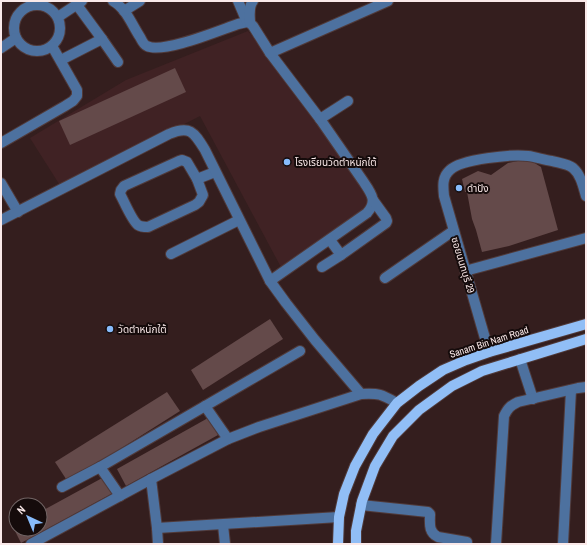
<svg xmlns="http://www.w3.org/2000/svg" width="587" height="545" viewBox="0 0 587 545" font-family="'Archivo Narrow','Noto Sans Thai',sans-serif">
<rect width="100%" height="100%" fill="#341e1e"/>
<path fill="#402224" d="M248,31L287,75L372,193L373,206L282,269L200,116L61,187L30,138L126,80Z"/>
<g fill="#644a4a">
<path d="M175,68L186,92L70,145L59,121Z"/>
<path d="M528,159L541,167L558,230L509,246L482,252L476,230L472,219L467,192H465L462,179L478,171L491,175L508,163Z"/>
<path d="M270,319L283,339L203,390L191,370Z"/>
<path d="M167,392L180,411L68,482L55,462Z"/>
<path d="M208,418L218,435L126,486L117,469Z"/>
<path d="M104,477L113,493L21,543L13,527L16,525V529H40V512Z"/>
</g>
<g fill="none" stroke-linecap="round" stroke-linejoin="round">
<defs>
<g id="minor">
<path d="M113,1C126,8 132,25 140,37C142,41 144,45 147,46C163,54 220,30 238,24L247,22"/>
<path d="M238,1L247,22L250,23L253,26L270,53L320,119L363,181C371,193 378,201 367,213L270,281"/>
<circle cx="37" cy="28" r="23"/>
<path d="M124,11L140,1"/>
<path d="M58,17L82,1"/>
<path d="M250,23C250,16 248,7 253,1"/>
<path d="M102,39L118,62"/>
<path d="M1,48L16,38"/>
<path d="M270,53L388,1"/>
<path d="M61,60L102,39L77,5"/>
<path d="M320,119L348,101"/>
<path d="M1,143L65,106L73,101L77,96V90L52,46"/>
<path d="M182,160L187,162L197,179L203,195L199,202L195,205L148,227C144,227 141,227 138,225C132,221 124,201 120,194L121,190L124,186L179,161Z"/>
<path d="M197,179L215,172"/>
<path d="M1,183L18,212"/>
<path d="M1,220L169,134C190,125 194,132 205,150L270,281L286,303L315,340L361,394"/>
<path d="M330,240L341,255L386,223L387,221L386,218L373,200"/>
<path d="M171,254L239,220"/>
<path d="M322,267L341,255"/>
<path d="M465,271L586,238"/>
<path d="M385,278L453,231"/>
<path d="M489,352L444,196C443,186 442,177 450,170C461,159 513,154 528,156C536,157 544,160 552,161C559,163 568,164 573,168C581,175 583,186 586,196"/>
<path d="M520,359L533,399"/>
<path d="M205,406L228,439"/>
<path d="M100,467L120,496"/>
<path d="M151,479L157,528L158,544"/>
<path d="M62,487L100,467L300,351"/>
<path d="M361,505L428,512L430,514C430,523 428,532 438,537L467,542"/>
<path d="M223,525L225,544"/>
<path d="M157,528L339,517"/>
<path d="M31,544L151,479L228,439L259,427L361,394C379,393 381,394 397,403"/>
<path d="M496,544L504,416C508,408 510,406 518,402L578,388L586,387"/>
<path d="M563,544L571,390"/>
</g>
<g id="major">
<path d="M338,544L339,517L344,494L355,466L373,434L397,403L419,386L443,370L466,360L489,352L586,324"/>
<path d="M356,544V531L362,501L375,466L393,436L419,410L452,386L482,371L586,339"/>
</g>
</defs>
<use href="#minor" stroke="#503a3a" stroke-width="12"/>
<use href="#major" stroke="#503a3a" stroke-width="12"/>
<use href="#minor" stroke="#4d719f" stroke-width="10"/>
<use href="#major" stroke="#91bef6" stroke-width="10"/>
</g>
<g fill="#87bbfb" stroke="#150b0b" stroke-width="1.5">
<circle cx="287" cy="162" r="4"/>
<circle cx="459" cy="188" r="4"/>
<circle cx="110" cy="329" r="4"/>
</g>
<g text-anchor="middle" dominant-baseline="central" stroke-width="4" stroke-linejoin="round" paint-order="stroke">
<g font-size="10" fill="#fae9e9" stroke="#150b0b" text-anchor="start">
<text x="295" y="162">โรงเรียนวัดตำหนักใต้</text>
<text x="467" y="188">ดำปัง</text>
<text x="118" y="329">วัดตำหนักใต้</text>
</g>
<g font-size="10" fill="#fae9e9" stroke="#150b0b">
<text transform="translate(463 265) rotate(73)">ซอยนนทบุรี 29</text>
<text transform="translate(489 342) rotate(-18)">Sanam Bin Nam Road</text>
</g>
</g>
<rect width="587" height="545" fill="none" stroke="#fae9e9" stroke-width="4"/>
<g transform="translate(28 517) rotate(316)"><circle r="19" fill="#150b0b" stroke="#716464"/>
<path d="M0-3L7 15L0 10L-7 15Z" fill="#87bbfb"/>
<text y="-6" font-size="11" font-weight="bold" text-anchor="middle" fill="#fae9e9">N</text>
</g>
</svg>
